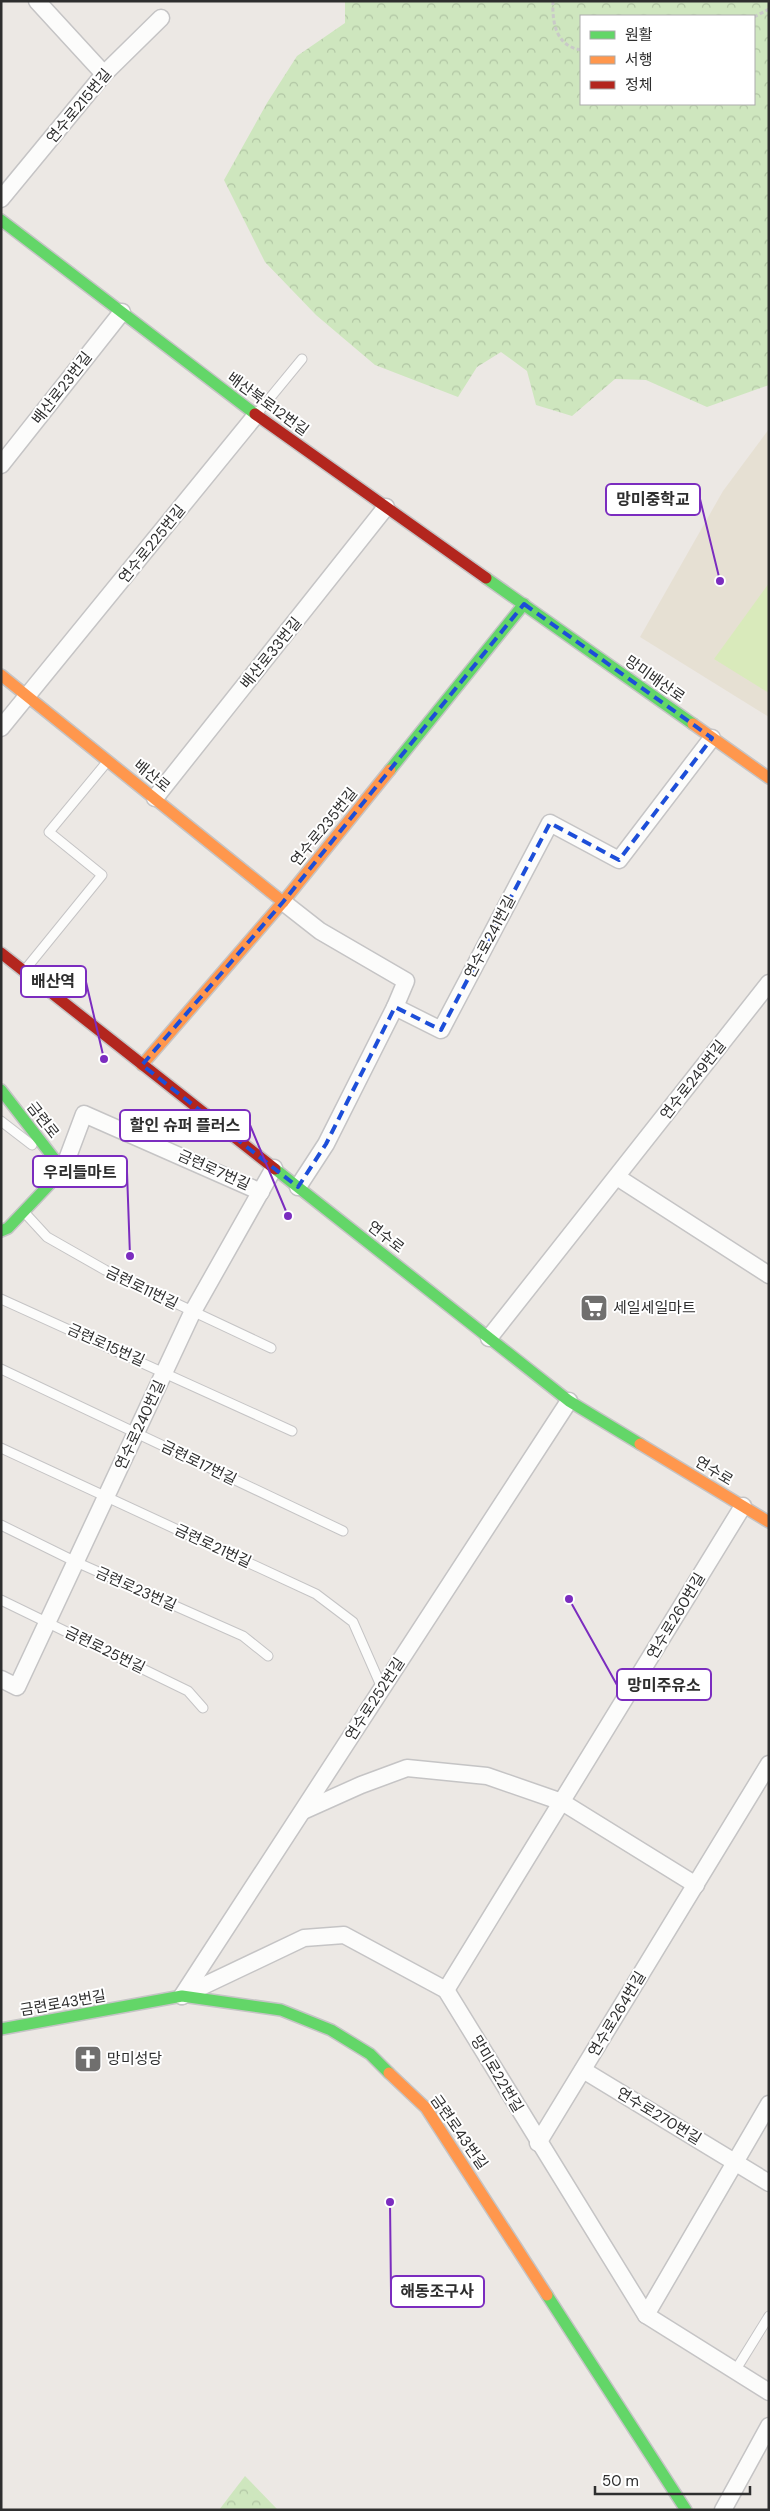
<svg xmlns="http://www.w3.org/2000/svg" width="770" height="2511" viewBox="0 0 770 2511" font-family="'DM Sans','Noto Sans KR',sans-serif">
<defs>
<pattern id="forest-crowns" width="20" height="18" patternUnits="userSpaceOnUse" patternTransform="scale(1.25)"><rect width="20" height="18" fill="#cee6be"/><path d="M2 6a3 3 0 1 1 6 0M12 15a3 3 0 1 1 6 0" fill="none" stroke="#b1c6a4"/></pattern>
</defs>
<rect width="100%" height="100%" fill="#ece8e4"/>
<path fill="#e6e0d3" d="M769,429V717L640,637L723,491Z"/>
<g fill="url(#forest-crowns)" fill-rule="evenodd">
<path d="M345,1H769V385L707,407L646,380L615,379L572,416L536,405L527,371L501,352L477,367L458,397L375,365L316,315L265,262L224,180L267,103L297,56L345,23ZM581,16H754V104H581Z"/>
<path d="M245,2476L278,2510H219Z"/>
</g>
<path fill="#d9eabb" d="M769,583V693L714,659Z"/>
<g fill="none" stroke-linecap="round" stroke-linejoin="round">
<defs>
<g id="lane">
<path d="M256,415L302,359"/>
<path d="M24,971L102,875L49,832L107,762"/>
<path d="M1,1121L32,1145"/>
<path d="M24,1212L47,1237L105,1270L271,1348"/>
<path d="M1,1299L292,1431"/>
<path d="M1,1369L343,1531"/>
<path d="M1,1448L316,1594L353,1622L382,1688"/>
<path d="M1,1525L76,1562L243,1636L268,1656"/>
<path d="M1,1600L188,1691L203,1708"/>
<path d="M735,2371L769,2316"/>
</g>
<g id="street">
<path d="M37,1L104,74"/>
<path d="M1,199L104,74L161,18"/>
<path d="M1,465L122,312"/>
<path d="M1,728L256,415"/>
<path d="M155,798L386,507"/>
<path d="M283,902L320,931L406,981L395,1007"/>
<path d="M63,1170L84,1114L261,1192"/>
<path d="M617,1177L769,1275"/>
<path d="M298,1187L326,1144L395,1007L441,1030L550,823L619,860L712,738"/>
<path d="M489,1338L769,983"/>
<path d="M1,1679L17,1687L192,1313L274,1168"/>
<path d="M303,1811L361,1785L407,1768L487,1776L562,1802L696,1885"/>
<path d="M446,1990L743,1506"/>
<path d="M182,1996L304,1938L344,1935L446,1990L646,2315L769,2392"/>
<path d="M182,1996L569,1401"/>
<path d="M583,2070L769,2183"/>
<path d="M538,2143L769,1764"/>
<path d="M646,2315L769,2104"/>
<path d="M723,2510L769,2426"/>
</g>
<g id="fast">
<path d="M1,220L255,414"/>
<path d="M486,578L693,724"/>
<path d="M390,770L524,604"/>
<path d="M1,1090L63,1170L8,1228L1,1231"/>
<path d="M275,1169L569,1401L640,1444"/>
<path d="M1,2029L182,1996L281,2010L331,2030L370,2054L389,2073"/>
<path d="M547,2295L686,2510"/>
</g>
<g id="slow">
<path d="M1,675L283,902"/>
<path d="M693,724L769,778"/>
<path d="M142,1065L283,902L390,770"/>
<path d="M640,1444L769,1522"/>
<path d="M389,2073L426,2108L547,2295"/>
</g>
<g id="jam">
<path d="M255,414L486,578"/>
<path d="M1,953L275,1169"/>
</g>
</defs>
<use href="#lane" stroke="#c5c4c5" stroke-width="11"/>
<use href="#street" stroke="#c5c4c5" stroke-width="19"/>
<use href="#fast" stroke="#c5c4c5" stroke-width="14"/>
<use href="#slow" stroke="#c5c4c5" stroke-width="14"/>
<use href="#jam" stroke="#c5c4c5" stroke-width="14"/>
<g stroke="#c9c9c8" stroke-width="3" stroke-dasharray="4 2.5" stroke-linecap="butt">
<path d="M553,1C552,23 556,46 581,50"/>
<path d="M754,17L769,9"/>
</g>
<use href="#lane" stroke="#fcfcfb" stroke-width="9"/>
<use href="#street" stroke="#fcfcfb" stroke-width="16"/>
<use href="#fast" stroke="#63d668" stroke-width="11"/>
<use href="#slow" stroke="#ff974d" stroke-width="11"/>
<use href="#jam" stroke="#b3261e" stroke-width="11"/>
</g>
<path fill="none" stroke="#1d4ed8" stroke-width="4" stroke-dasharray="10 6" stroke-linejoin="round" d="M524,604L712,738L619,860L550,823L441,1030L395,1007L326,1144L298,1187L142,1065L283,902Z"/>
<defs>
<symbol id="supermarket-square" viewBox="-11 -11 22 22"><rect x="-9" y="-9" width="18" height="18" rx="4" fill="#706f6e" stroke="#fff"/><path d="M-6-5.5h2.5l.6 2H6L4.5 2H-2.5L-4.4-4H-6ZM-1.5 3.2a1.3 1.3 0 1 0 .1 0ZM3 3.2a1.3 1.3 0 1 0 .1 0Z" fill="#fff"/></symbol>
<symbol id="church-square" viewBox="-11 -11 22 22"><rect x="-9" y="-9" width="18" height="18" rx="4" fill="#706f6e" stroke="#fff"/><path d="M-1.2-6h2.4v3.5h3.3v2.4h-3.3V6h-2.4V-.1h-3.3v-2.4h3.3Z" fill="#fff"/></symbol>
</defs>
<g fill-rule="evenodd">
<use href="#supermarket-square" x="578" y="1292" width="32" height="32"/>
<use href="#church-square" x="72" y="2043" width="32" height="32"/>
</g>
<g text-anchor="middle" dominant-baseline="central" stroke-width="4" stroke-linejoin="round" paint-order="stroke">
<g font-size="15" fill="#2e2e2e" stroke="#fff">
<text transform="translate(79 106) rotate(-50)">연수로215번길</text>
<text transform="translate(62 388) rotate(-52)">배산로23번길</text>
<text transform="translate(268 404) rotate(36)">배산북로12번길</text>
<text transform="translate(152 544) rotate(-51)">연수로225번길</text>
<text transform="translate(271 653) rotate(-51)">배산로33번길</text>
<text transform="translate(655 679) rotate(35)">망미배산로</text>
<text transform="translate(152 776) rotate(39)">배산로</text>
<text transform="translate(324 827) rotate(-51)">연수로235번길</text>
<text transform="translate(490 937) rotate(-62)">연수로241번길</text>
<text transform="translate(693 1080) rotate(-52)">연수로249번길</text>
<text transform="translate(43 1120) rotate(52)">금련로</text>
<text transform="translate(214 1170) rotate(24)">금련로7번길</text>
<text transform="translate(386 1237) rotate(38)">연수로</text>
<text transform="translate(142 1288) rotate(26)">금련로11번길</text>
<text transform="translate(106 1345) rotate(24)">금련로15번길</text>
<text transform="translate(140 1425) rotate(-65)">연수로240번길</text>
<text transform="translate(199 1463) rotate(26)">금련로17번길</text>
<text transform="translate(714 1471) rotate(31)">연수로</text>
<text transform="translate(213 1546) rotate(25)">금련로21번길</text>
<text transform="translate(136 1589) rotate(24)">금련로23번길</text>
<text transform="translate(676 1616) rotate(-59)">연수로260번길</text>
<text transform="translate(105 1650) rotate(26)">금련로25번길</text>
<text transform="translate(375 1699) rotate(-57)">연수로252번길</text>
<text transform="translate(63 2003) rotate(-10)">금련로43번길</text>
<text transform="translate(617 2014) rotate(-59)">연수로264번길</text>
<text transform="translate(497 2074) rotate(59)">망미로22번길</text>
<text transform="translate(659 2116) rotate(31)">연수로270번길</text>
<text transform="translate(459 2132) rotate(55)">금련로43번길</text>
</g>
<g font-size="15" fill="#2e2e2e" stroke="#fff" text-anchor="start">
<text x="613" y="1308">세일세일마트</text>
<text x="107" y="2059">망미성당</text>
</g>
</g>
<path fill="none" stroke="#7b2cbf" stroke-width="2" d="M720 581L700 499M104 1059L86 982M288 1216L250 1125M130 1256L127 1172M569 1599L617 1685M390 2202L391 2291"/>
<g fill="#7b2cbf" stroke="#fff" stroke-width="2">
<circle cx="720" cy="581" r="5"/>
<circle cx="104" cy="1059" r="5"/>
<circle cx="288" cy="1216" r="5"/>
<circle cx="130" cy="1256" r="5"/>
<circle cx="569" cy="1599" r="5"/>
<circle cx="390" cy="2202" r="5"/>
</g>
<g fill="#fff" stroke="#7b2cbf" stroke-width="2">
<rect x="606" y="484" width="94" height="31" rx="5"/>
<rect x="21" y="966" width="65" height="31" rx="5"/>
<rect x="120" y="1110" width="130" height="31" rx="5"/>
<rect x="33" y="1156" width="94" height="31" rx="5"/>
<rect x="617" y="1669" width="94" height="31" rx="5"/>
<rect x="391" y="2276" width="93" height="31" rx="5"/>
</g>
<g font-size="16" text-anchor="middle" font-weight="bold" fill="#2e2e2e">
<text x="653" y="505">망미중학교</text>
<text x="53" y="987">배산역</text>
<text x="185" y="1131">할인 슈퍼 플러스</text>
<text x="80" y="1178">우리들마트</text>
<text x="664" y="1691">망미주유소</text>
<text x="437" y="2297">해동조구사</text>
</g>
<rect width="770" height="2511" fill="none" stroke="#2e2e2e" stroke-width="5"/>
<rect x="580" y="15" width="175" height="90" fill="#ffffff" stroke="#ababab"/>
<rect x="590" y="31" width="25" height="8" fill="#63d668" stroke="#ababab"/>
<text x="625" y="40" font-size="15" fill="#2e2e2e">원활</text>
<rect x="590" y="56" width="25" height="8" fill="#ff974d" stroke="#ababab"/>
<text x="625" y="65" font-size="15" fill="#2e2e2e">서행</text>
<rect x="590" y="81" width="25" height="8" fill="#b3261e" stroke="#ababab"/>
<text x="625" y="90" font-size="15" fill="#2e2e2e">정체</text>
<path d="M595 2486v8h155v-8" fill="none" stroke="#2e2e2e" stroke-width="2.5"/>
<text x="602" y="2486" font-size="15" fill="#2e2e2e" stroke="#ffffff" stroke-width="4" paint-order="stroke">50 m</text>
</svg>
